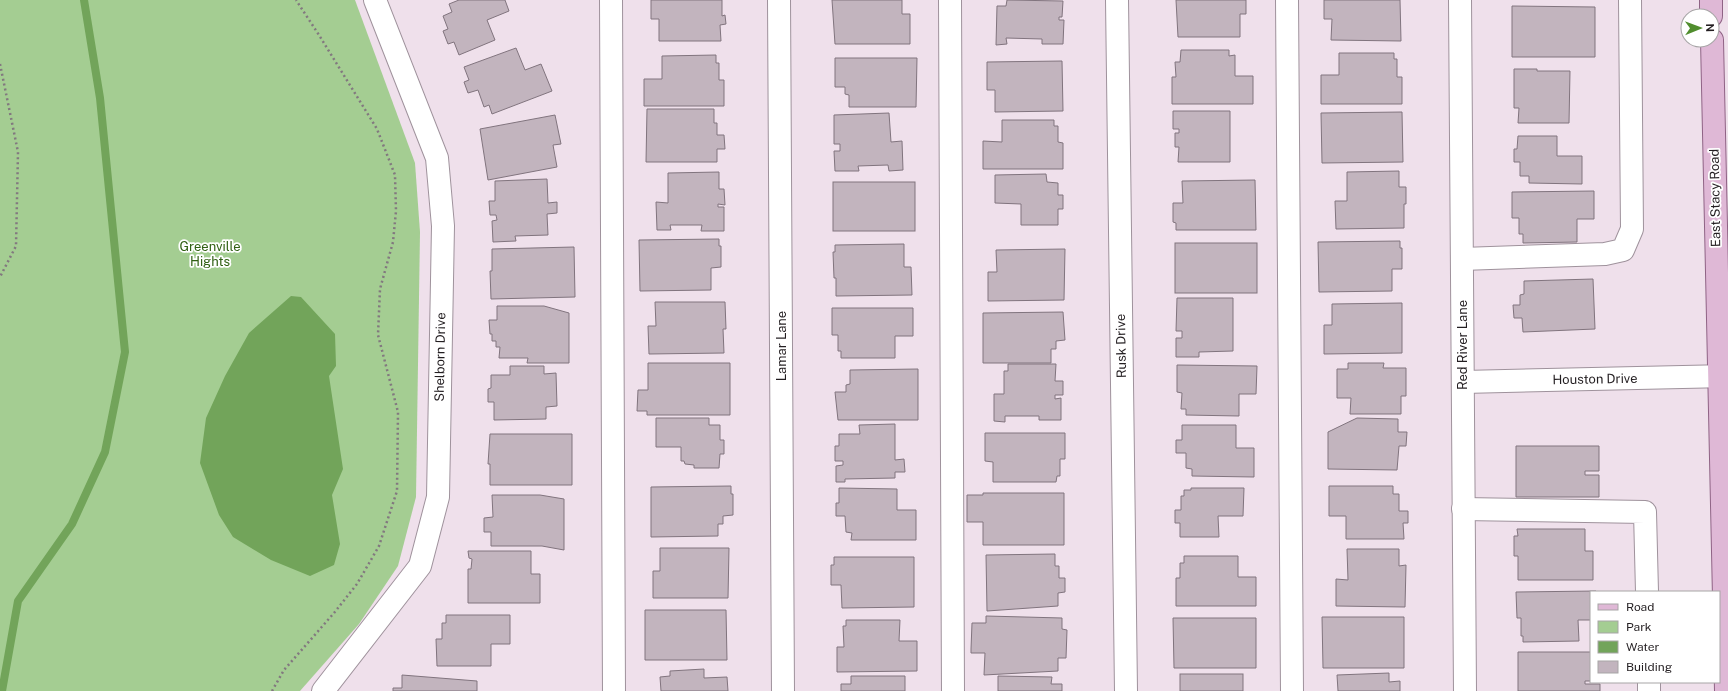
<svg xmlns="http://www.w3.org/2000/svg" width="1728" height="691" viewBox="0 0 1728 691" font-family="'Public Sans',sans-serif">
<rect width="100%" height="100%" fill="#efe0eb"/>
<path fill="#a4cd92" d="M0,0H355L415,163L420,232L416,497L398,566L359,624L300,691H0Z"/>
<path fill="#72a45a" d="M291,296L301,297L335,334L336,366L329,376L343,469L332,495L340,544L334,565L310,576L271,560L233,537L219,515L200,463L206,418L225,376L249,333Z"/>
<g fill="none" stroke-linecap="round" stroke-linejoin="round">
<path stroke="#72a45a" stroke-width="8" d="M2,691L18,601L72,524L105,452L125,352L100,98L84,0"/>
</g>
<g fill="#c2b4be" stroke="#81747e">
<path d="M459,0H505L509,11L487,20L495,40L459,55L454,42L448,44L443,31L448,29L443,16L452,12L449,4Z"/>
<path d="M651,0H722V16L725,15L726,24L720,25L721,41H659V19H651Z"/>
<path d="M832,0H902V14H910V44H835Z"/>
<path d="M1007,0L1063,1L1062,17H1059V20H1064L1063,44H1042V39L1006,38L1007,44L996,45L997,6H1006Z"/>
<path d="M1176,0H1246V14H1240V37H1178Z"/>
<path d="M1324,0H1400L1401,41L1331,40L1332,19H1324Z"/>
<path d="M1512,6L1595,7V57H1512Z"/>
<path d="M516,48L525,70L541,64L552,91L492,114L489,105L484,107L478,90L468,93L464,82L469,80L464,67Z"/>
<path d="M1181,50H1229V56L1235,55V76H1253V104H1172V77H1176L1175,62H1180Z"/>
<path d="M1339,53H1394V59H1397V77H1402V104H1321V75H1339Z"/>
<path d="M716,55V63H719V80H724V106H644V79H662V56Z"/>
<path d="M835,58H917L916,107H849V95L845,94V87H835Z"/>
<path d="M1062,61L1063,111L995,112V90H987V62Z"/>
<path d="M1514,69H1537V71H1570L1569,123H1518L1519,108H1514Z"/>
<path d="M647,109H714V123H717V135H724L725,149H717V162H646Z"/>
<path d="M1173,111H1230V162H1178L1179,147H1175V133H1179V129H1173Z"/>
<path d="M1402,112L1403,162L1322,163L1321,113Z"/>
<path d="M889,113L891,142L902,141L903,170L889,171L888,165L858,166L859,171H835L834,151H840V144H834V115Z"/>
<path d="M555,115L561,144L553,145L557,167L488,180L480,129Z"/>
<path d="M1002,120H1054V126H1058V142L1063,143V169H983V141L1002,142Z"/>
<path d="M1518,136H1557V156H1582V184L1529,183V176H1520V162H1514V149H1517Z"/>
<path d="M1399,171V187H1406V204H1404V228L1336,229L1335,201H1347V172Z"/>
<path d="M719,172V189H724L725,205L718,204V207H724V231H701L702,225H670L671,230H657L656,202L668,203V173Z"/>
<path d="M1046,174L1047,182L1058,183V195H1063V209H1058V225H1021V204L995,203V175Z"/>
<path d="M547,179L548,203L557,202V213L547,214L548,235L515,236L516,241L493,242L492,221L497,220L496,215H490L489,201H495V181Z"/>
<path d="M1255,180L1256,230H1176V223L1173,222V203H1183L1182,181Z"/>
<rect x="833" y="182" width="82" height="49"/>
<path d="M1594,191V219H1577V242L1523,243V234H1519V218H1512V192Z"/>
<path d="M719,239V246H721V267L711,268V290L640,291L639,240Z"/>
<path d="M1400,241V248H1402V269H1392V291L1319,292L1318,242Z"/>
<rect x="1175" y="243" width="82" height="50"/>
<path d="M904,244V267H911L912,295L836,296V278H834L833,252H835V245Z"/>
<path d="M574,247L575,297L491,299L490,271H492V249Z"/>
<path d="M1065,249L1064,300L988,301V272H997L996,250Z"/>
<path d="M1593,279L1595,329L1523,332L1522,318H1514L1513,305H1520V295L1524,294V281Z"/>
<path d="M1177,298H1233V351L1199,352V357H1176V338H1182V331H1176Z"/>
<path d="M655,302H725L726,329H723L724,353L649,354L648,326H656Z"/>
<path d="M1402,303V353L1324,354V325H1332V304Z"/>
<path d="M497,306H544L569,313V363H527L528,358H499L500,347H496V341H492V334H490L489,320H497Z"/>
<path d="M832,308H913V336H895V358H841V351H838V335H832Z"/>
<path d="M1063,312L1065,340L1056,341V349H1051V363H983V313Z"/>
<path d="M648,363H730V415H647V411H637L638,390H648Z"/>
<path d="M1348,363H1384L1383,368H1406V396H1401V414H1350L1351,398H1337V369H1348Z"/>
<path d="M1008,364H1056L1055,381H1063V395H1055V399L1061,398V420H1039V416H1005V422L994,421V394H1004V371H1008Z"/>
<path d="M1177,365L1257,366L1256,394H1239V416L1186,415V409H1181L1182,393L1177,392Z"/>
<path d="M510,366H544V374L556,373L557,406L546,407V419L494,420V402H488V389L491,388V375H510Z"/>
<path d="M918,369V420H838L835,392H846V385L850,384V370Z"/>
<path d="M656,418H709V425H720V440H724V454H720L719,468H694V465L685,464L684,461H681V447H656Z"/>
<path d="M1357,418L1398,419V432H1407L1406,446H1399L1397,470L1328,469V432Z"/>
<path d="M895,424V460L904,459L905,472H895V478L845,479V482H836V466L843,465V461H835V446H839V434H860L859,425Z"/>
<path d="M1182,425H1236V448H1254V477L1192,476V469L1186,468V453H1176V440H1182Z"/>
<path d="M985,433H1065V459H1060V476H1057L1056,482H993V462L985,461Z"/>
<path d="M490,434H572V485H490V464H488Z"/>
<path d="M1516,446H1599V471H1585V475H1599V497H1516Z"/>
<path d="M731,486V494H733V515L723,516V524H718V536L651,537V487Z"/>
<path d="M1329,486H1393V494H1399V511H1408V523H1403L1404,539H1346V516H1329Z"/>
<path d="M839,488L897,489V510H916V540H851L852,533L846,532L845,516H836V503H839Z"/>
<path d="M1191,488H1244L1243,516H1218L1219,537H1180V523H1175V510H1181V496H1184V490H1191Z"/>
<path d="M983,493H1064V545H983V522H967V495H983Z"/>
<path d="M492,495H540L564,499V550L542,546H491V532H484V518L493,517Z"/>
<path d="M1517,529H1585V551H1593V580H1518V556H1514V536H1518Z"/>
<path d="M660,548H729L728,598H653V571H660Z"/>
<path d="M1347,549H1399V566L1406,565L1405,607L1336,606V579L1348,580Z"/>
<path d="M468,551H531V574H540V603H468V569H471L472,559L469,558Z"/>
<path d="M1055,554V566H1059V578H1065V592L1058,593V606L987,611L986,555Z"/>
<path d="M1184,556H1238V577H1256V606H1176V578H1180V563H1184Z"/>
<path d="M834,557H914V607L842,608L841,585H831V565H834Z"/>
<path d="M1596,591V592H1591V620H1578L1579,641L1523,642V636H1521V618H1517L1516,592Z"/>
<path d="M645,610H726L727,660H645Z"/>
<path d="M446,615H510V644H491V666H437L436,639H442V623H446Z"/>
<path d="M986,616L1062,618V629L1067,630L1066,658H1058V671L984,675L985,653H971V649L972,623H986Z"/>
<path d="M1322,617H1404V668H1323Z"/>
<path d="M1173,618H1256V668H1174Z"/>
<path d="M846,620H900L899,641H917V671L837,672V647H844L843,626H846Z"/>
<path d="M1518,652H1591V681H1585V684H1600V691H1518Z"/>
<path d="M704,669V678L727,677L728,691H661L660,677L670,676V671Z"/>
<path d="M1389,673V682L1400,681V691H1338L1337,675Z"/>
<rect x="1180" y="674" width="63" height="17"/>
<path d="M402,675L477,681V691H393V688H402Z"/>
<path d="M851,676H905V691H841V684H851Z"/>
<path d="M998,676L1052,677L1051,684H1062V691H998Z"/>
</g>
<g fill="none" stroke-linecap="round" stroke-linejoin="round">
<defs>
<g id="minor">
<path d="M611,0L614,691"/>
<path d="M779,0L783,691"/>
<path d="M950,0L953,691"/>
<path d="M1117,0L1126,691"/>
<path d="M1287,0L1292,691"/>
<path d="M1460,0L1465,691"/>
<path d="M1462,259L1605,254L1623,250L1632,229L1630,0"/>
<path d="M1463,382L1728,376"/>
<path d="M1463,509L1645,512L1647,592"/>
<path d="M1649,682V691"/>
<path d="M323,691L420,566L438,497L443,226L437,158L375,0"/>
</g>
<g id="major">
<path d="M1711,0V16"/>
<path d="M1712,40L1726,691"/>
</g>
</defs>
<use href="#minor" stroke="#9f929c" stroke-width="24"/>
<use href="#major" stroke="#8f6385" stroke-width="24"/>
<g stroke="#82787f" stroke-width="2.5" stroke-dasharray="2 3" stroke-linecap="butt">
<path d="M0,64L18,152L16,246L0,277"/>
<path d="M272,691L284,670L334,613L357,584L379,546L397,491L398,412L378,335L380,289L393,242L396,211L395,175L377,129L319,35L296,0"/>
</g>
<use href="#minor" stroke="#fff" stroke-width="22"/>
<use href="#major" stroke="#dfb8d6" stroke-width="22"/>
</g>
<g text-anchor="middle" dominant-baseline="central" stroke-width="3.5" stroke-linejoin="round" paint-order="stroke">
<g font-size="13" fill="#231e21" stroke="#fff">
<text transform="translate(1715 198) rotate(-91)">East Stacy Road</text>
<text transform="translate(1462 345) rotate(-90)">Red River Lane</text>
<text transform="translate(781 346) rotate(-90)">Lamar Lane</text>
<text transform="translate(1121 346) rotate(-91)">Rusk Drive</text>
<text transform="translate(440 357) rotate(-89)">Shelborn Drive</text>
<text transform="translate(1595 379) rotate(-1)">Houston Drive</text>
</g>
<g font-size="13" fill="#306013" stroke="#fff">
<text x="210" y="246">Greenville<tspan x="210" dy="15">Hights</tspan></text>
</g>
</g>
<rect x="1590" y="591" width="130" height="92" fill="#ffffff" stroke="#a7a5a6"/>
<rect x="1598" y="604" width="20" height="6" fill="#dfb8d6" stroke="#a7a5a6"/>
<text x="1626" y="611" font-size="12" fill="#231e21">Road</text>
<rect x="1598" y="621" width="20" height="12" fill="#a4cd92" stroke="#a7a5a6"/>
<text x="1626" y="631" font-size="12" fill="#231e21">Park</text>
<rect x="1598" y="641" width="20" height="12" fill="#72a45a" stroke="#a7a5a6"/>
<text x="1626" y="651" font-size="12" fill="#231e21">Water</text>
<rect x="1598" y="661" width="20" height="12" fill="#c2b4be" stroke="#a7a5a6"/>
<text x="1626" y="671" font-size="12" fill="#231e21">Building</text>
<g transform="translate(1700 28) rotate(89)"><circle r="19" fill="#ffffff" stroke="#a7a5a6"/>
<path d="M0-3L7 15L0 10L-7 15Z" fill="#508d2d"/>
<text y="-6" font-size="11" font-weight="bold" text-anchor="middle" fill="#231e21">N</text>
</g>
</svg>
